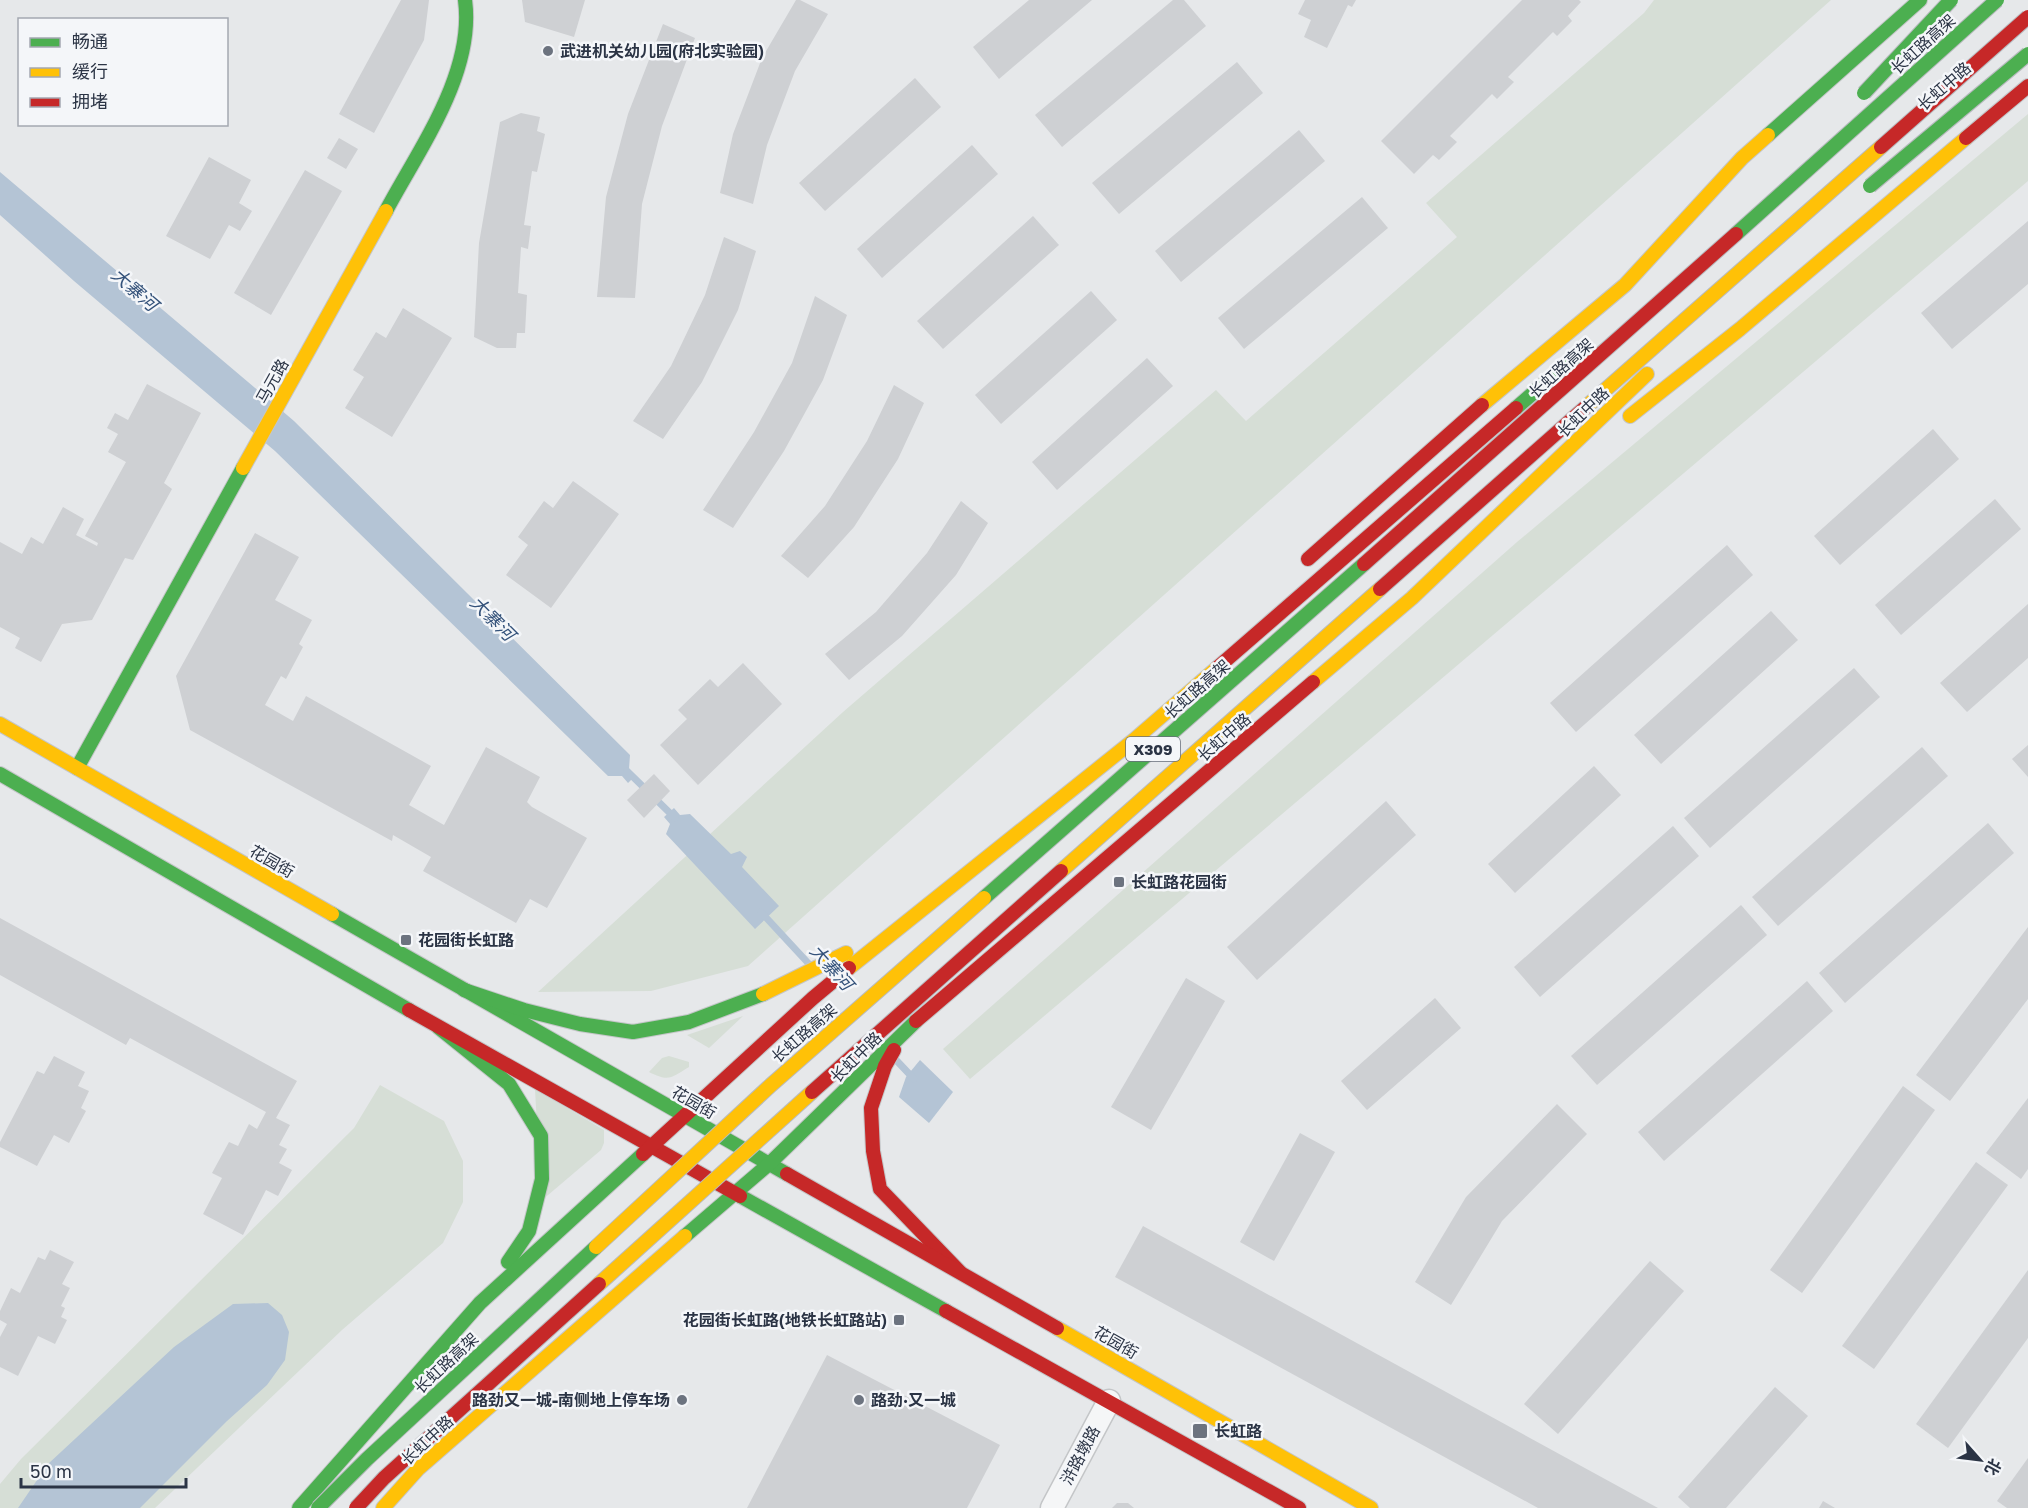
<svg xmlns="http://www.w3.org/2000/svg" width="2028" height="1508" viewBox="0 0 2028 1508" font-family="'Golos Text','Noto Sans SC',sans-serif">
<rect width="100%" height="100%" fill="#e6e8ea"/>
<g fill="#d6ded6">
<path d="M1654,0H1831L748,966L651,991L538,992L843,712L1216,390L1246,421L1457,237L1426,203L1644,13Z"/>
<path d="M2028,114V181L970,1079L943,1049L1517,542Z"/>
<path d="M743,1016L709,1048L687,1035Z"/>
<path d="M669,1056L689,1062V1067C671,1078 669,1082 649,1072L662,1058Z"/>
<path d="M380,1085L444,1121L463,1161V1202L443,1243L342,1330L155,1508H0V1484L21,1459L354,1128Z"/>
<path d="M535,1089L604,1130V1143L601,1150L541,1201Z"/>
</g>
<g fill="#b4c4d5">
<path d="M0,172L294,421L630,755L629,769L635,776L628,783L622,776H608L275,451L74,281L0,215Z"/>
<path d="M674,808L680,815L690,814L731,854L740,851L747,857L742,867L779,906L755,929L666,834L670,824L664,817Z"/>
<path d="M920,1060L953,1092L929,1123L899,1097L906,1077Z"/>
<path d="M268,1303L282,1315L289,1332L285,1360L267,1385L227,1421L140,1508H18L48,1464L174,1347L233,1304Z"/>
</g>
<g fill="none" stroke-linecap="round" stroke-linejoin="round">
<g stroke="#b4c4d5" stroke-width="7">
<path d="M627,771L675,818"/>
<path d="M761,912L809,964"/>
<path d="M897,1061L914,1079"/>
</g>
</g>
<g fill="#ced0d3">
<path d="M401,0H429L424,40L374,133L339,114Z"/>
<path d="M522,0H585L574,37L525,22Z"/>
<path d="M796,0H800L828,14L795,71L767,145L753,204L720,193L733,134L762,58Z"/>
<path d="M1029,0H1092L999,79L973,47Z"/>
<path d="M1173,0H1184L1206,26L1062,147L1035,115Z"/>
<path d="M1305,0H1356L1352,7L1348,5L1327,48L1304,37L1311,20L1298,14Z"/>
<path d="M1522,0H1579L1581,2L1568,16L1572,21L1557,36L1553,32L1508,77L1514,82L1497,99L1492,94L1450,136L1457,142L1439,160L1433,155L1414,174L1381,141Z"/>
<path d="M663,24L695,38L662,126L642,204L635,298L597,297L606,197L628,114Z"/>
<path d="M1237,62L1263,93L1119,214L1092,183Z"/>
<path d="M915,78L941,107L825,211L799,183Z"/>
<path d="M521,113L540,117L537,131L545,134L537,172L532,171L524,225L531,226L528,249L521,247L518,293L527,295L525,333H517L516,348H497L474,337L479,243L500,122Z"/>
<path d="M1299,130L1325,161L1181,282L1155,251Z"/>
<path d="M339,138L358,149L346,169L327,158Z"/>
<path d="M972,145L998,174L882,278L857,249Z"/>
<path d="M209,157L251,180L239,203L252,211L240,231L229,225L210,259L166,236Z"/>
<path d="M305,170L342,191L271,315L234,293Z"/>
<path d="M1362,197L1388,228L1244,349L1218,318Z"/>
<path d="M1033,216L1059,245L943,349L917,321Z"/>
<path d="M2028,221V284L1952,349L1921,313Z"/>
<path d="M724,237L756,251L738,310L702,382L663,439L633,421L671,366L705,295Z"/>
<path d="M1091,291L1117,320L1001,424L975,395Z"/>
<path d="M815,296L847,315L823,380L784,451L733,528L703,510L754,432L792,363Z"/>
<path d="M403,308L452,338L392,437L345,408L364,377L353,370L376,332L386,338Z"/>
<path d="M1147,358L1173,386L1057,490L1032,462Z"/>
<path d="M147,384L201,413L164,483L172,489L133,560L125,558L92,620L62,624L41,662L15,648L20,638L0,627V542L22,554L31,537L43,544L63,507L84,519L76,535L97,546L98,543L85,536L126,462L108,452L118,434L107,428L115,413L128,420Z"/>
<path d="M894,385L924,403L898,459L854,527L808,578L781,556L825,506L867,441Z"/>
<path d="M1933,429L1959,459L1840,565L1814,536Z"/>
<path d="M573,481L619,514L551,608L506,575L528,545L518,537L544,501L553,508Z"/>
<path d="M1995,499L2021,529L1901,635L1875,605Z"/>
<path d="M961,501L988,523L956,575L902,636L849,680L825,654L876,612L927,553Z"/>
<path d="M255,533L299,557L275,600L312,620L299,644L303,647L286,679L281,676L265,705L293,721L306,696L431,766L409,805L444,825L486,747L540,777L527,802L532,807L587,838L547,908L530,899L516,923L423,871L431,857L393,835L392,841L190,730L176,676Z"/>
<path d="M1727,545L1753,575L1576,732L1550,703Z"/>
<path d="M2028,604V658L1967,712L1940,683Z"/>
<path d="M1771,611L1798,640L1661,764L1634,735Z"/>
<path d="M743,663L782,704L698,785L660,745L687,719L678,710L710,679L718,687Z"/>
<path d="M1854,668L1880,697L1710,848L1684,818Z"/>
<path d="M2028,745V777L2012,759Z"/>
<path d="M1922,747L1948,776L1778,926L1752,897Z"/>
<path d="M1594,766L1621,795L1515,893L1488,864Z"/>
<path d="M654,774L670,791L644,818L627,800Z"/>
<path d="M1386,801L1416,835L1257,980L1227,947Z"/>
<path d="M1988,823L2014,853L1845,1003L1819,973Z"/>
<path d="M1673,826L1699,856L1540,997L1514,967Z"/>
<path d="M1741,905L1767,935L1597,1085L1571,1056Z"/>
<path d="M0,918L297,1081L276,1118L290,1125L279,1145L287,1149L279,1163L292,1170L278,1196L266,1190L243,1235L203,1214L222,1178L212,1173L229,1142L238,1146L249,1124L257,1129L266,1112L130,1038L126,1045L0,975Z"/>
<path d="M2028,927V999L1950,1101L1916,1075Z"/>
<path d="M1186,978L1225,1001L1151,1130L1111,1107Z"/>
<path d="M1807,981L1833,1011L1664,1161L1638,1132Z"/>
<path d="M1435,998L1461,1028L1367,1110L1341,1081Z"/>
<path d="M54,1056L85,1072L78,1086L89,1091L81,1108L86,1111L69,1143L54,1135L37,1166L0,1147V1142L37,1071L44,1074Z"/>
<path d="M1903,1086L1935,1110L1802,1293L1770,1270Z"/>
<path d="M2028,1098V1169L2021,1179L1986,1153Z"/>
<path d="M1557,1104L1587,1134L1502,1221L1451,1305L1415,1282L1466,1197Z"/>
<path d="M1300,1133L1335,1152L1274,1261L1240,1242Z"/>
<path d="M1976,1162L2008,1185L1874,1369L1842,1346Z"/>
<path d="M1143,1226L1658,1508H1538L1115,1277Z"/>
<path d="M50,1250L74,1262L62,1284L70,1288L61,1306L65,1308L61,1317L67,1320L55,1344L38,1336L18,1376L0,1367V1337L7,1324L0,1320V1311L11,1288L20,1293L38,1257L45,1260Z"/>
<path d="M1650,1261L1684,1291L1558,1434L1524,1404Z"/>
<path d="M2028,1270V1338L1948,1448L1916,1424Z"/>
<path d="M827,1355L1000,1445L967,1508H747Z"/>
<path d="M1775,1387L1808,1416L1726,1508H1690L1678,1497Z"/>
<path d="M2028,1458V1508H2007L1997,1501Z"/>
<path d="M1823,1501L1835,1508H1819Z"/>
<path d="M1117,1503H1128L1134,1508H1112Z"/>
</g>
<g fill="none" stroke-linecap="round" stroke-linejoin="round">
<defs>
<path id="street" d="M1052,1508L1109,1401"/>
<g id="fast">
<path d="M1768,135L1920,0"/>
<path d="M386,211C419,149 475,73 465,0"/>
<path d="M1516,408L1585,348"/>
<path d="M77,768L243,468"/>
<path d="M0,774L409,1010"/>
<path d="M332,914L787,1174"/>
<path d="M464,990L524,1010L580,1024L633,1032L689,1022L763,994"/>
<path d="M438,1027L509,1084L541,1136L542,1179L529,1231L508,1262"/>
<path d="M740,1196L946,1311"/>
<path d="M685,1236L769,1164L916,1021"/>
<path d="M299,1508L480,1303L643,1154"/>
</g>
<g id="slow">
<path d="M1482,405L1625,285L1742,158L1768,135"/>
<path d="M1630,416L1740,329L1966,138"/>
<path d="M243,468L386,211"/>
<path d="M1313,682L1412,598L1647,374"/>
<path d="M0,724L332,914"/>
<path d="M849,968L1134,740L1217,668"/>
<path d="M763,994L846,953"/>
<path d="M1057,1328L1371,1508"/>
<path d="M383,1508L418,1469L685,1236"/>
</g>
<g id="jam">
<path d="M1966,138L2028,86"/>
<path d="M1308,559L1482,405"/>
<path d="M1217,668L1516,408"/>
<path d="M409,1010L740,1196"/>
<path d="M916,1021L1313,682"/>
<path d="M894,1050L885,1066L871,1108L873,1151L880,1189L960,1272"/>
<path d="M643,1154L813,998L849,968"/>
<path d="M787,1174L1057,1328"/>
<path d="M946,1311L1299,1508"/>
</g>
</defs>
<use href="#street" stroke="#c4c6c8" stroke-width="25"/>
<use href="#fast" stroke="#c4c6c8" stroke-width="16"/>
<use href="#slow" stroke="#c4c6c8" stroke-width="16"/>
<use href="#jam" stroke="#c4c6c8" stroke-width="16"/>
<use href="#street" stroke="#f5f6f7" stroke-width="22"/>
<use href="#fast" stroke="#4caf50" stroke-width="14"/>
<use href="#slow" stroke="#ffc107" stroke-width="14"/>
<use href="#jam" stroke="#c62828" stroke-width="14"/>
<defs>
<g id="fast-bridge">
<path d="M1864,93L1951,0"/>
<path d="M1870,186L2028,54"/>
<path d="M1736,234L1997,0"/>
<path d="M984,898L1364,564"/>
<path d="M318,1508L367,1459L596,1247"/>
</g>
<g id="slow-bridge">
<path d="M1587,406L1881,147"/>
<path d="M1061,871L1380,589"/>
<path d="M596,1247L771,1085L984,898"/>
<path d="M599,1284L812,1092"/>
</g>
<g id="jam-bridge">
<path d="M1881,147L2028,17"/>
<path d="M1364,564L1736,234"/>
<path d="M1380,589L1587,406"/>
<path d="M812,1092L1061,871"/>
<path d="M356,1508L384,1478L599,1284"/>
</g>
</defs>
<use href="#fast-bridge" stroke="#b8bbbf" stroke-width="16" stroke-linecap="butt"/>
<use href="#slow-bridge" stroke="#b8bbbf" stroke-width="16" stroke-linecap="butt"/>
<use href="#jam-bridge" stroke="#b8bbbf" stroke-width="16" stroke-linecap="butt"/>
<use href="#fast-bridge" stroke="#4caf50" stroke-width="14"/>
<use href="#slow-bridge" stroke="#ffc107" stroke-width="14"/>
<use href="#jam-bridge" stroke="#c62828" stroke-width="14"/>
</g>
<g fill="#6c737f" stroke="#f4f6f9" stroke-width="2">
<circle cx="548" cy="51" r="6"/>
<rect x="1113" y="876" width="12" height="12" rx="3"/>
<rect x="400" y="934" width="12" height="12" rx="3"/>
<rect x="893" y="1314" width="12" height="12" rx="3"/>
<circle cx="682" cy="1400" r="6"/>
<circle cx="859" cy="1400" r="6"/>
<rect x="1192" y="1423" width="16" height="16" rx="3"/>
</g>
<g text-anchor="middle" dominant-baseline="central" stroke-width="5" stroke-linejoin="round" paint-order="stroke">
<rect fill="#f4f6f9" stroke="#676e7b" stroke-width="1.5" x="1126" y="737" width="54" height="24" rx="4.5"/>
<g font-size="15" font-weight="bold" fill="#2b3445">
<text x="1153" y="749">X309</text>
</g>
<g font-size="16" fill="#2b3445" stroke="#f4f6f9">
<text transform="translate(1923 44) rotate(-42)">长虹路高架</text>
<text transform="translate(1944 86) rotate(-41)">长虹中路</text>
<text transform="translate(1561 368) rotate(-42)">长虹路高架</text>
<text transform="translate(272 381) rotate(-61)">马元路</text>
<text transform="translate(1583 412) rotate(-44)">长虹中路</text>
<text transform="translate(1197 689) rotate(-41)">长虹路高架</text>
<text transform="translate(1224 737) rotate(-41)">长虹中路</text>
<text transform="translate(272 861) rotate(30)">花园街</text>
<text transform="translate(804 1033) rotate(-41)">长虹路高架</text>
<text transform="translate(856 1057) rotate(-45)">长虹中路</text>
<text transform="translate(694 1102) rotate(30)">花园街</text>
<text transform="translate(1116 1342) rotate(30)">花园街</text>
<text transform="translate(446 1363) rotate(-43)">长虹路高架</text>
<text transform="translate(427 1440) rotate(-43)">长虹中路</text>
<text transform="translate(1080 1455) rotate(-62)">浒路墩路</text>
</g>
<g font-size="16" font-weight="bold" fill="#2b3445" stroke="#f4f6f9" text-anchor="start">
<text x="560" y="51">武进机关幼儿园(府北实验园)</text>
<text x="1131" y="882">长虹路花园街</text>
<text x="418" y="940">花园街长虹路</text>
<text x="887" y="1320" text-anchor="end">花园街长虹路(地铁长虹路站)</text>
<text x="670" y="1400" text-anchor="end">路劲又一城-南侧地上停车场</text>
<text x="871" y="1400">路劲·又一城</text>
<text x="1214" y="1431">长虹路</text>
</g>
<g font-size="18" font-style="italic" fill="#34527a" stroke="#f4f6f9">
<text transform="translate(135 289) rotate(41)">大寨河</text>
<text transform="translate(493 618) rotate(45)">大寨河</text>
<text transform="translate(832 967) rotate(48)">大寨河</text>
</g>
</g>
<rect x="18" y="18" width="210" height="108" fill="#f4f6f9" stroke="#a4a8b1" stroke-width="1.5"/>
<rect x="30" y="38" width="30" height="9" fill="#4caf50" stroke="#a4a8b1" stroke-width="1.5"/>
<text x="72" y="48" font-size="18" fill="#2b3445">畅通</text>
<rect x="30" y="68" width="30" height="9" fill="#ffc107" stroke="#a4a8b1" stroke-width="1.5"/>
<text x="72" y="78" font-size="18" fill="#2b3445">缓行</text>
<rect x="30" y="98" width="30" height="9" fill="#c62828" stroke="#a4a8b1" stroke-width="1.5"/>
<text x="72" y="108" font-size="18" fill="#2b3445">拥堵</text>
<g transform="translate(1980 1460) rotate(118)" stroke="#f4f6f9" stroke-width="4.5" paint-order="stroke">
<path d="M0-4.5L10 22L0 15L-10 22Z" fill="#2b3445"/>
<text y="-9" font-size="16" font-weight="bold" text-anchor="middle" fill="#2b3445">北</text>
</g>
<path d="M21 1478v9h165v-9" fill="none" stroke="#2b3445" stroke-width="3"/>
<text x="30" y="1478" font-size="18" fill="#2b3445" stroke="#f4f6f9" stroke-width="4.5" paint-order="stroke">50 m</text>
</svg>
